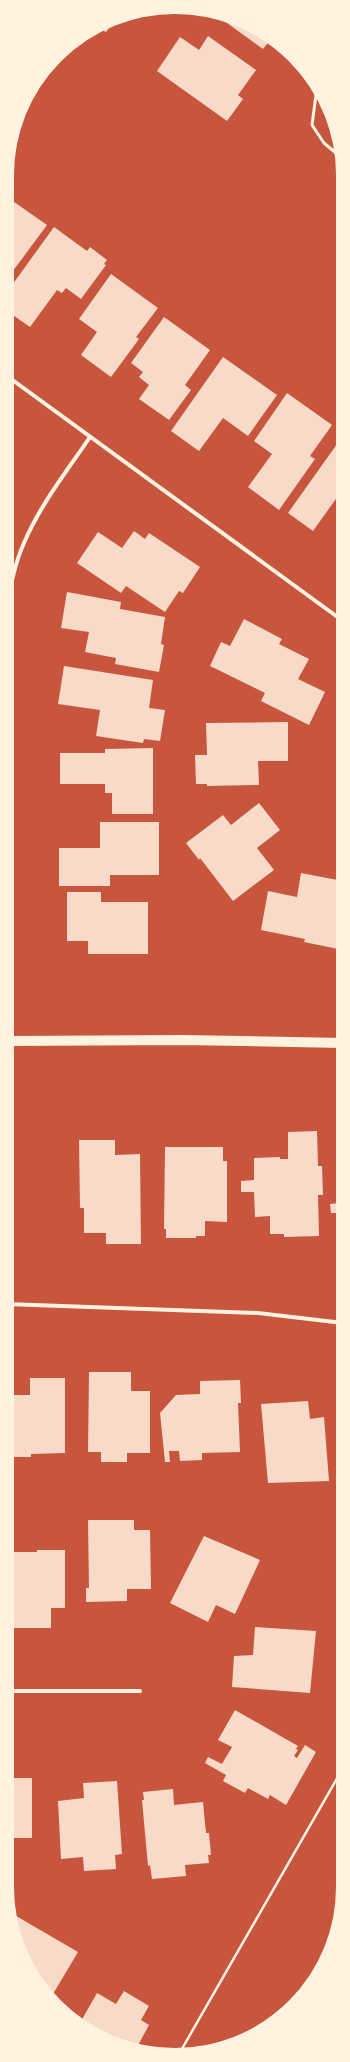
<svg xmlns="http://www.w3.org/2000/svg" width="350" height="2062" viewBox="0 0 350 2062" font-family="'Space Grotesk',sans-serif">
<rect width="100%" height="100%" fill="#c8553d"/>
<g fill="#f7dbc8">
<path d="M217,14L250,24L271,39L263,49L216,15Z"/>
<path d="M115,20L106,32L99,28L110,22Z"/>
<path d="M208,36L256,70L238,95L243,99L227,121L157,71L180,37L199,50Z"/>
<path d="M7,197L47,225L7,279Z"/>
<path d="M54,227L87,251L90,247L107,260L104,264L106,265L81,299L66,288L62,293L57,290L30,327L7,311V292Z"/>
<path d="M111,274L158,308L136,337L139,339L111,377L81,355L97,332L79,319Z"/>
<path d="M164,317L210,350L185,385L191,390L169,420L139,399L149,385L139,377L143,372L131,363Z"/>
<path d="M223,357L277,395L248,436L223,418L199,451L171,431Z"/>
<path d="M287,393L332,425L310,456L315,459L279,510L248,487L272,454L254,441Z"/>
<path d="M342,437L343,438V500L338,496L313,531L288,513Z"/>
<path d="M134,531L145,539L149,533L200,567L183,593L179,591L165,612L126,586L121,593L77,563L98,532L122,548Z"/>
<path d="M67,592L121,602L120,609L165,617L161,644L164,645L159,672L115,664L116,658L85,652L89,632L61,628Z"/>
<path d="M244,619L282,639L279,644L309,659L298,679L325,692L309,725L261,701L265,693L210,666L221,642L230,646Z"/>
<path d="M64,666L153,680L149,708L165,710L160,741L144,739L143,743L96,736L100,710L58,704Z"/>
<path d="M288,722V761H258L259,785L207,786V784H196L195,755H207L206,723Z"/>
<path d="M153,748V814H112V793H105V784H60V753H105V749Z"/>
<path d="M259,803L280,830L257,848L274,870L233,901L200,858L199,860L186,843L223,815L231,825Z"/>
<path d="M100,822H159V875H110V886H59V848H100Z"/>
<path d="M301,873L343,881V950L304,942L305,939L261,930L268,891L297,897Z"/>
<path d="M67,892H101V902H148V954H88V941H67Z"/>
<path d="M317,1131L318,1166H322L323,1195H318L319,1236L284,1237V1234H270V1216L255,1217L254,1192H241V1181L254,1180V1158L280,1157V1159H288V1132Z"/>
<path d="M79,1140H115V1155L140,1154L141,1244H106V1233H84V1208H80Z"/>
<path d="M165,1147H223V1161H227V1222L205,1221V1236H196V1238H166V1229H164Z"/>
<path d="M339,1159H343V1231H340L339,1213H331L330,1204L339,1203Z"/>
<path d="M89,1372H131V1391H150V1453H127V1462H101V1452H88Z"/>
<path d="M30,1378H65V1453L31,1454V1457H6V1395H30Z"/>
<path d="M240,1380L241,1403H238L240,1452L202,1453V1460L180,1461L179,1451H169L170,1462H165L160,1413L176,1395L200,1394V1381Z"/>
<path d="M308,1401L310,1419L324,1417L329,1481L268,1483L261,1404Z"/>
<path d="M88,1520H134V1530H150L151,1589H127V1601L86,1602V1588H89Z"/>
<path d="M204,1536L260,1560L235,1614L216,1605L208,1622L170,1603Z"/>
<path d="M37,1550H65V1608H51V1628H6V1552H37Z"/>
<path d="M255,1627L316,1631L310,1693L232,1687L234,1656L253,1655Z"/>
<path d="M235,1710L298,1746L296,1749L298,1750L294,1756L297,1758L305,1745L316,1752L286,1805L270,1795L268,1799L248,1788L245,1793L223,1781L226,1775L205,1763L208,1757L222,1764L232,1747L218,1740Z"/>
<rect x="6" y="1778" width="26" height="60"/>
<path d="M117,1781L122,1854L115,1855L116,1869L84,1871L83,1857L61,1859L58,1801L84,1798L83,1783Z"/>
<path d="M173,1789L174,1805L203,1802L206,1833H209L211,1855H208L209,1863L185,1865L186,1876L152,1879L150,1865L148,1866L142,1800H144L143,1792Z"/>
<path d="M11,1913L78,1952L50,1999L19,1951Z"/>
<path d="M124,1991L149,2006L141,2020L149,2025L136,2049L110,2043L80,2023L97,1993L116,2004Z"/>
</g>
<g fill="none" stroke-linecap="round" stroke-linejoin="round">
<path stroke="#fff3e0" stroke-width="2.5" d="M179,2054L343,1768"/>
<path stroke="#fff3e0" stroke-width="3" d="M317,87L312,125L324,143L342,158"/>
<g stroke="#fff3e0" stroke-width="4">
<path d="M7,376L343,621"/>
<path d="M7,605C11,584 15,563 24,543C40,505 67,471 90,437"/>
<path d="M7,1114L11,1304"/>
<path d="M6,1304L258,1313L343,1323"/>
<path d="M6,1691H140"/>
</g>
<path stroke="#fff3e0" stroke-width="10" d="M7,1041L183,1040L343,1043"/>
</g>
<path d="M0 0H350V2062H0ZM175 13H175A162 162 0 0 1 337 175V1887A162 162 0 0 1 175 2049H175A162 162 0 0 1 13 1887V175A162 162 0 0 1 175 13Z" fill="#fff3e0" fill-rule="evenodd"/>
<path fill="none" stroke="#fff3e0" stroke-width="2" d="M175 13H175A162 162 0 0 1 337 175V1887A162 162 0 0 1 175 2049H175A162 162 0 0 1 13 1887V175A162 162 0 0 1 175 13Z"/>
</svg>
